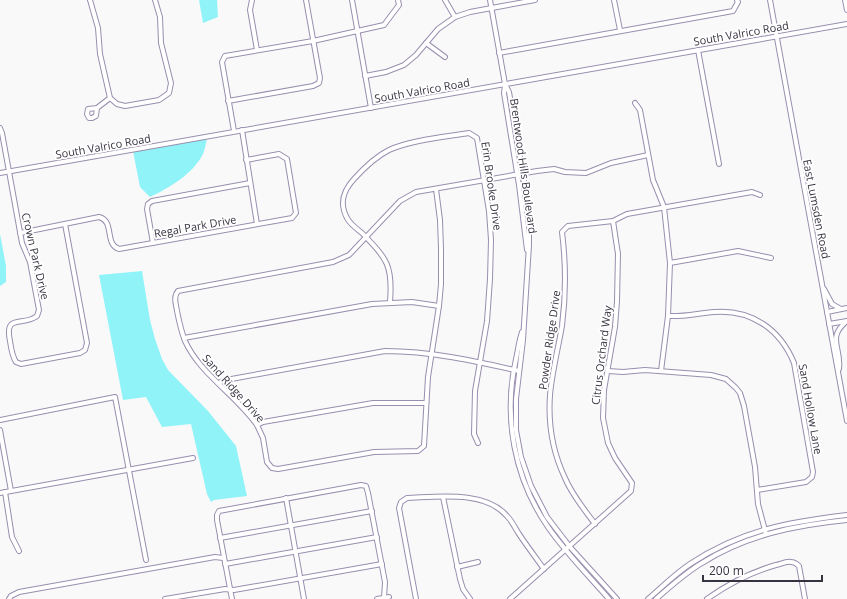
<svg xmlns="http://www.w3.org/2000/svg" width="847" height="599" viewBox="0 0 847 599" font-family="'Open Sans',sans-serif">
<rect width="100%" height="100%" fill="#f9f9f9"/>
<g fill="#90f3f8">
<path d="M199,0H217L218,17L203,23Z"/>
<path d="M207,138C206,143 205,149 203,154C193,174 169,188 150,197L140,187L133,151Z"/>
<path d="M0,234L6,266V282L0,286Z"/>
<path d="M142,271L150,320L155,339L162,359L168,370L208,411L236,446L247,496L214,500L211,502L207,494L191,424L162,427L146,397L123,400L99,275Z"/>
</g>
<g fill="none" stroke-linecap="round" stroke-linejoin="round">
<defs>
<g id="minor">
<path d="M90,0L98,28L100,54L110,98L117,104L125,106L159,100L169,93L171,83L161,43L160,17L155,0"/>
<path d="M252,0L250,10L257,50"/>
<path d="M352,0L371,108"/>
<path d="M445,0L455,17"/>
<path d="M490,0L505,84L509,92L524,181L529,227V245L523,340L516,399V430L521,457L531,486L547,517L570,547L617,599"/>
<path d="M614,0L620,30"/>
<path d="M770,0L847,421"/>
<path d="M845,0L847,10"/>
<path d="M426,43L445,57"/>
<path d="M698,50L719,164"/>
<path d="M499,53L733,11L738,2L737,0"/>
<path d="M365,76L386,72L404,65L416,55L438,29L455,17L470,12L535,0"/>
<path d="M505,84L504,93L519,185L527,250"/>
<path d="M228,101L313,86L319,83L320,78L306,0"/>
<path d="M635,103L640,110L653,180L664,207L670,263L668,316L661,371"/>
<path d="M97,108L96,116L92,118H89L87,114L88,109L97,108L110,98"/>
<path d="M0,128L2,133L22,243L30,262L39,310L37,316C23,327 4,313 10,341C11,348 12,356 16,362L21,364L80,353L85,350L87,343L65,224"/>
<path d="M242,130L257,224"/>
<path d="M234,131L222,62L225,56L313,41L384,25L399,5L398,0"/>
<path d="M0,173L847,24"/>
<path d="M436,189L440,220L441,249V284L439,306L428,377L424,446L418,451L374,452L278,469L272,468L267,462L263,438L257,425C236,395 200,374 185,341C181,331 179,321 177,311C176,304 173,297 178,291L333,262L349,255L400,201L416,192L537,171L554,169L565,172L586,173L611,163L648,155"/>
<path d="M20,233L99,217C115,221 104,244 119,249L292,218L296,213L287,159L279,154L246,160"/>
<path d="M153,243L147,209L148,204L152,201L250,183"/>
<path d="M670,263L738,251L771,258"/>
<path d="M824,289L832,304L841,309"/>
<path d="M390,302C393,265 387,259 362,233C357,229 350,224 347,218C339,203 343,191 354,179C364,168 375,157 389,150C411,140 445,137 469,133L477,138L489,211L491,240L490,279L487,321L475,391L474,434L478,443"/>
<path d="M827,312L847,308"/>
<path d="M668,316C684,317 699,313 714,312C751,309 780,329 794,363L813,472L812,477L806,482L757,490"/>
<path d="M829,324L847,321"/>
<path d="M522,332C519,341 518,350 516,359C503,417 514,478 548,527C566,553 589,576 609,599"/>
<path d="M184,338L372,304L412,302L439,306"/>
<path d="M839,369C842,348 826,338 847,321"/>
<path d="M608,371L623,372L645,370L711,375L726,379L736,388L740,393L744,406L755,467L758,504L766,534"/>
<path d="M218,383L226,380L385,351C430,351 475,361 519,371"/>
<path d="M0,420L115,397L146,560"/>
<path d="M257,425L263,422L373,403H426"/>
<path d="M0,430L11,491"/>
<path d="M5,492L12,537L19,551"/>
<path d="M0,493L193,458"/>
<path d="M443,497L460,579L463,589L470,599"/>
<path d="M286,498L304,599"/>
<path d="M595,524C584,509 572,495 565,478C553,453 548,423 550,395C552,372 558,349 562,326C566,295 566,264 562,232L568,226L613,221L627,214L752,192L760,195"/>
<path d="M220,538L372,511"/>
<path d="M225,564L377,537"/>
<path d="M457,567L478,562"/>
<path d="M9,599L11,596L19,592L215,557L223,558"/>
<path d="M165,599L225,589L234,590L382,564"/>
<path d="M232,599L217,520V515L219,511L361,485L366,486L368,493L385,582L384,598"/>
<path d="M377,599L389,597"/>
<path d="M416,599L399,508L401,502L407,498C437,497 485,490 507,516C512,521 515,528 519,534C527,546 536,558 544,569"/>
<path d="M510,599L631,491L632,483L615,458L608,443L603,418L604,390L615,327L617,301L618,254L613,221"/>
<path d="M648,599C662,587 675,574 690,564C741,530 788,522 847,515"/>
<path d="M656,599C671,586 685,573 702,563C746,535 796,525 847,520"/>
<path d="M707,599C728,584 751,572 776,565C781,564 786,561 791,562C795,562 797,564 799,566L805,599"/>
</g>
</defs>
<use href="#minor" stroke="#998eae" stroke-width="6"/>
<use href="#minor" stroke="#fff" stroke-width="4"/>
</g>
<g text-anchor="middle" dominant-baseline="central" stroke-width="3.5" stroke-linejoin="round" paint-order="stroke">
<g font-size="11" fill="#383340" stroke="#fff">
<text transform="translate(741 33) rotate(-10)">South Valrico Road</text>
<text transform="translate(422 90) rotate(-10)">South Valrico Road</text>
<text transform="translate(103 146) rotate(-10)">South Valrico Road</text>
<text transform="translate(524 166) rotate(82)">Brentwood Hills Boulevard</text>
<text transform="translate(492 186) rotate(82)">Erin Brooke Drive</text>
<text transform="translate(817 209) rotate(79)">East Lumsden Road</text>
<text transform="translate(195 226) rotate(-10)">Regal Park Drive</text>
<text transform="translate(36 256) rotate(77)">Crown Park Drive</text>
<text transform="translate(549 340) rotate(-82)">Powder Ridge Drive</text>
<text transform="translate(601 355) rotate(-83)">Citrus Orchard Way</text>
<text transform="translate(234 388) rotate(48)">Sand Ridge Drive</text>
<text transform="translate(811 409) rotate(80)">Sand Hollow Lane</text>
</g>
</g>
<path d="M703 575v6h119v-6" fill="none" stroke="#383340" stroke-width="2"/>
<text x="709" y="575" font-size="12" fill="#383340" stroke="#ffffff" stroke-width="3" paint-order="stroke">200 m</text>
</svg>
